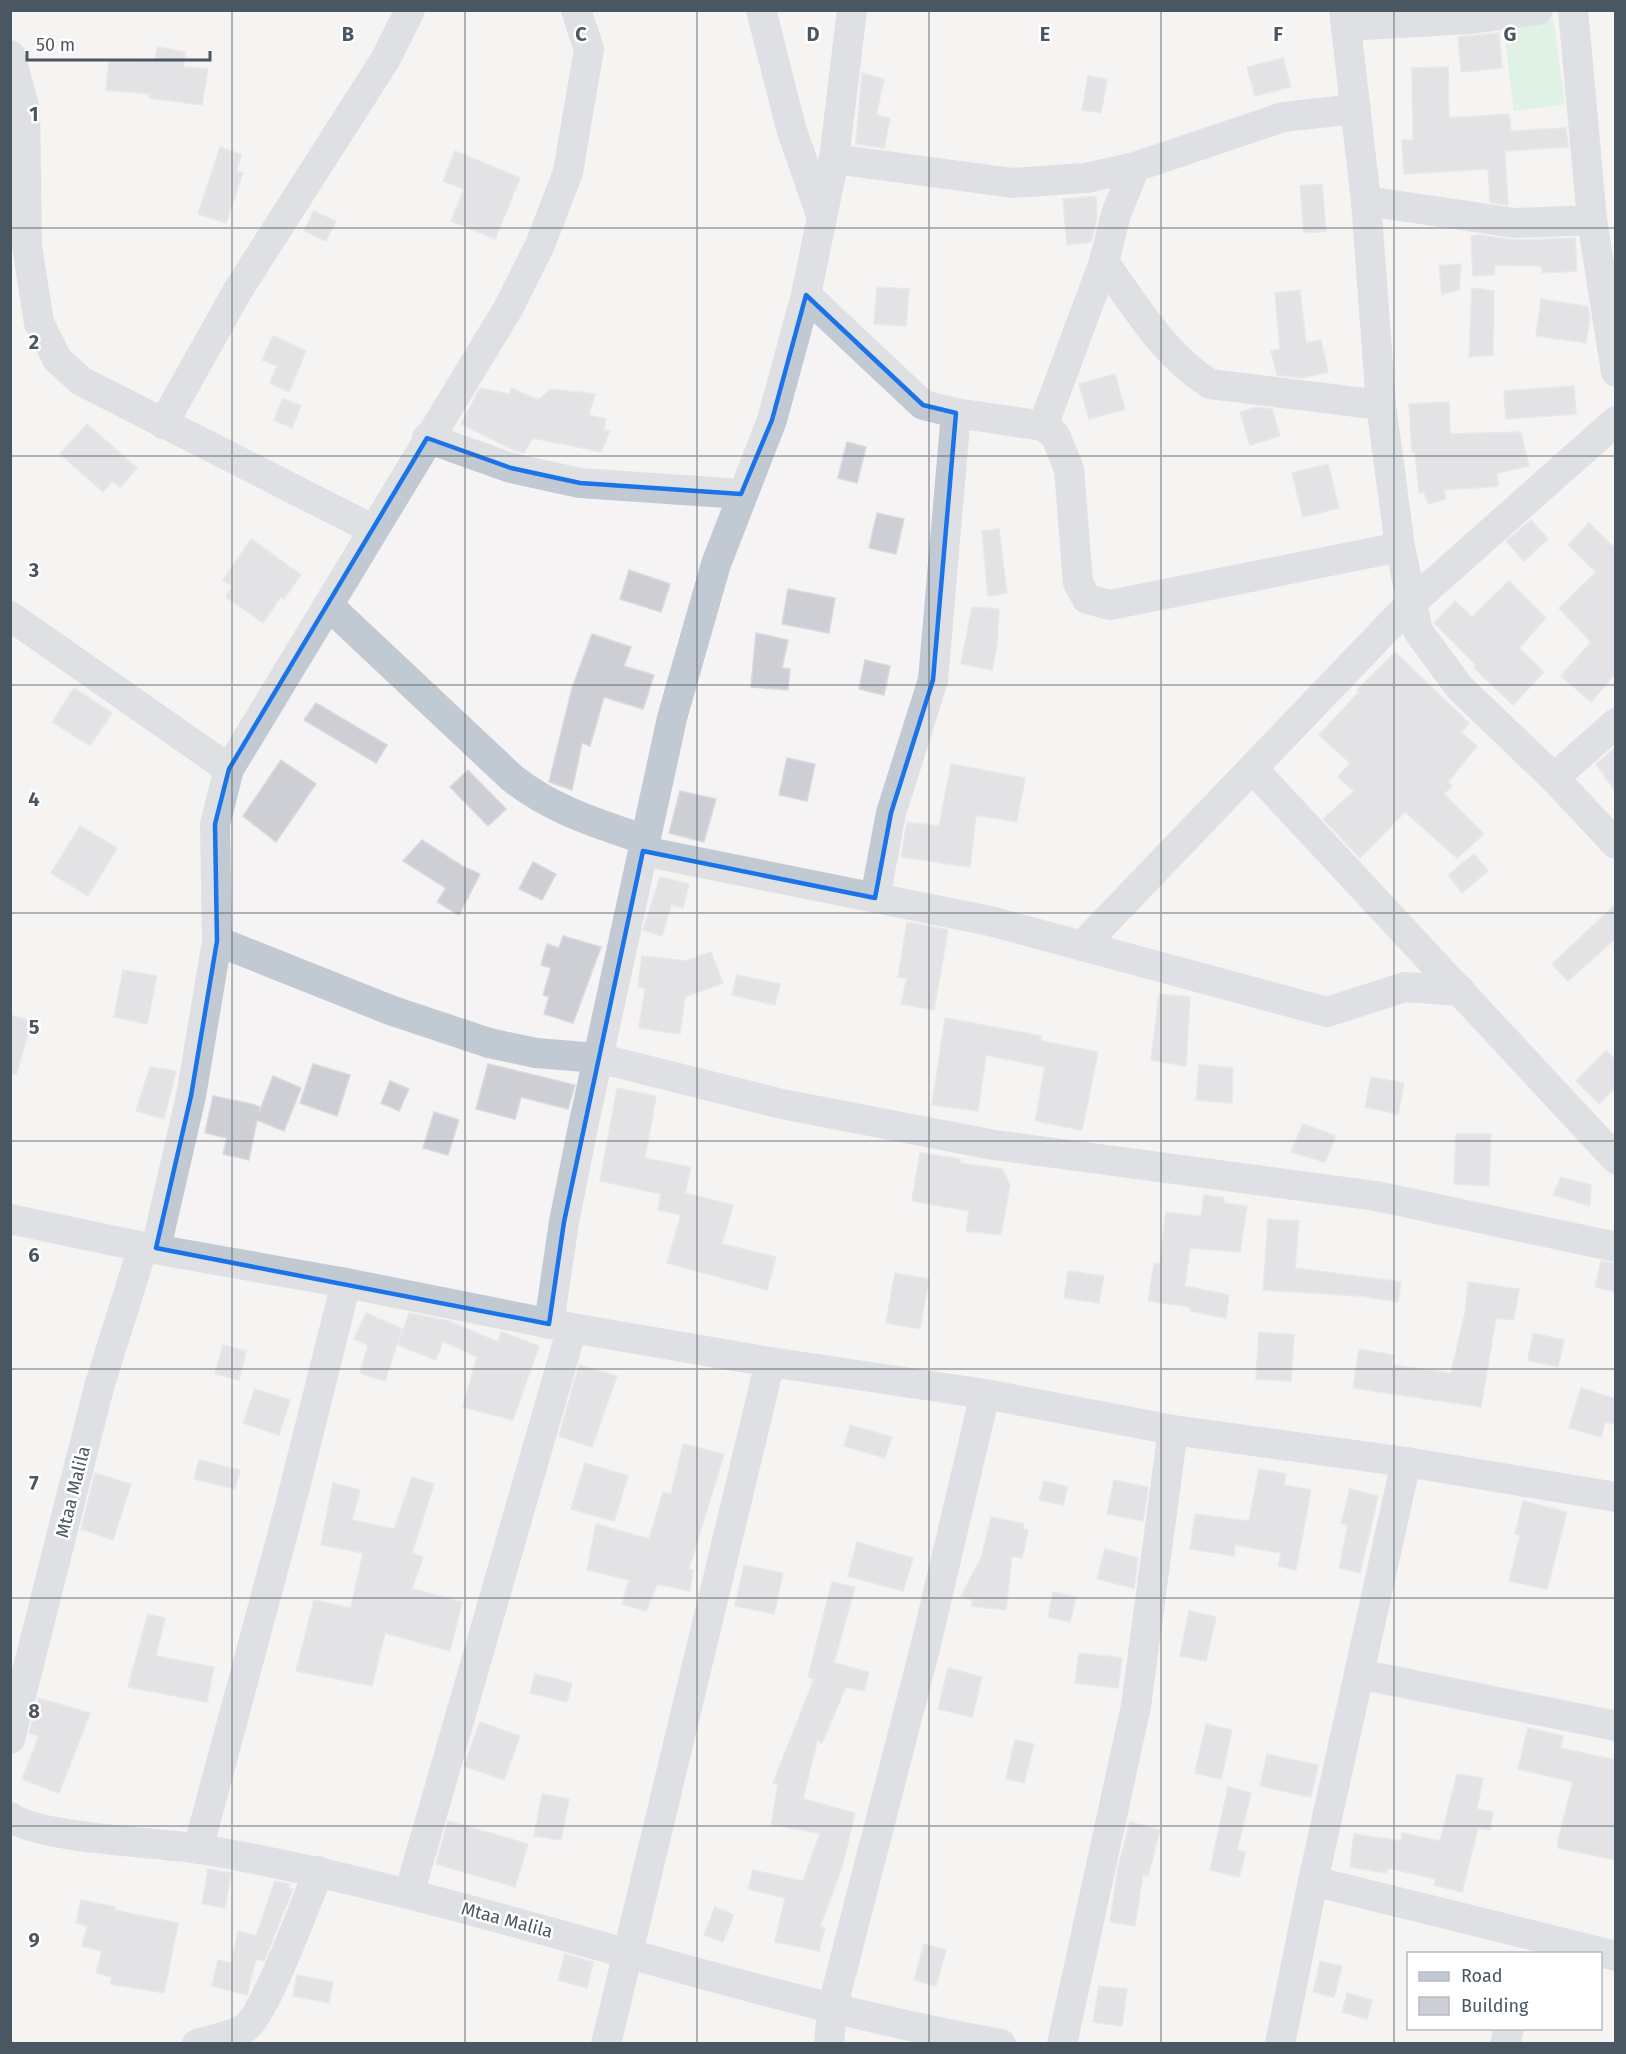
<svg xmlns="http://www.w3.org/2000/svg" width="1626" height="2054" viewBox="0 0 1626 2054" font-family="'Fira Sans',sans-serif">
<rect width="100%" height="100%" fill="#f5f3f3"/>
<path fill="#c3f1d5" d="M1553,17L1565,104L1514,111L1503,24Z"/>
<g fill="#cdcfd5" stroke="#d7d9de" stroke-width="1.5">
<path d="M1499,33L1502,68L1461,72L1458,37Z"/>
<path d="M157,47L186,52L183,67L208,69L202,105L149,98L150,94L106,90L109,61L155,60Z"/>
<path d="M1283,58L1291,87L1255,96L1247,67Z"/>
<path d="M1448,67L1449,118L1509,114L1511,131L1566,128L1568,147L1505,151L1508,205L1490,202L1488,169L1404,174L1402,140H1413L1412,68Z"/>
<path d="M862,73L884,79L876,115L890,118L884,148L856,144Z"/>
<path d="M1088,76L1107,79L1101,113L1082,110Z"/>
<path d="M220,147L242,155L236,171L243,173L226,223L198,214Z"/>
<path d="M455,151L520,178L495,239L451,221L464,189L443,181Z"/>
<path d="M1322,184L1326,231L1304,233L1300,186Z"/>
<path d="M1096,196L1097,217L1091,242L1067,245L1063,199Z"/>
<path d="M314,211L336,221L326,241L304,231Z"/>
<path d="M1479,235L1515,240L1575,238L1577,271L1542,273V266L1495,265L1494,275L1473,276L1471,236Z"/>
<path d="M1461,264L1459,290L1442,294L1439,266Z"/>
<path d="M877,287L909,289L906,326L874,324Z"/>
<path d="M1472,288L1494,291L1493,355L1469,357Z"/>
<path d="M1300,290L1306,343L1321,340L1328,372L1302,378L1277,375L1271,351L1280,349L1275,293Z"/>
<path d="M1541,299L1588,307L1590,318L1586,343L1536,336Z"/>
<path d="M273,336L306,351L289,392L270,383L277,366L262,360Z"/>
<path d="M1115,374L1125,409L1089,419L1079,384Z"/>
<path d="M1574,386L1576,414L1506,419L1504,391Z"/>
<path d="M480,388L509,394L511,388L538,400L551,389L595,394L589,415L606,419L604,430L610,431L601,452L533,438L524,453L516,451L461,424Z"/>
<path d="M283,398L301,406L292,428L274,420Z"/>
<path d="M1449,402L1450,434L1521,432L1529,466L1497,473L1498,486L1444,490L1446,499L1428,504L1424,492L1419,493L1415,452H1412L1409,404Z"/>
<path d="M1257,407L1272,409L1280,436L1250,445L1240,412Z"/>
<path d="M87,424L137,468L120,488L113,481L103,492L60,454Z"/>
<path d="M847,442L866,447L857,483L838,478Z"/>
<path d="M1328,464L1339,508L1303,517L1292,473Z"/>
<path d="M877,513L904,519L896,554L869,548Z"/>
<path d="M1531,520L1548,539L1524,561L1506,541Z"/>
<path d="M1589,523L1616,549V673L1591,702L1561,676L1591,642L1559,608L1596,572L1568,545Z"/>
<path d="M999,529L1007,593L988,596L982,531Z"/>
<path d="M251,539L301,575L284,599L281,597L263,623L226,597L232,586L223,580Z"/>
<path d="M629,570L670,584L661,612L620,599Z"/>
<path d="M1509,581L1546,618L1519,648L1544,672L1513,705L1474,668L1476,665L1434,623L1455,601L1472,617Z"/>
<path d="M788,589L835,598L829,633L782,624Z"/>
<path d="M972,607L999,609L997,645L992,670L961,664Z"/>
<path d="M756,633L788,640L782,668L790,669L788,690L751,687Z"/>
<path d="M592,634L631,647L624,666L654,675L643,709L604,697L590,746L582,743L572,790L549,782L572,688Z"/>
<path d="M1395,652L1469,723L1461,732L1477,746L1448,782L1452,786L1444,794L1484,834L1457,858L1405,812L1360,858L1323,819L1354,791L1338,777L1350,763L1319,735L1359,692L1357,690Z"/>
<path d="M865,660L890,666L884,695L859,689Z"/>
<path d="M74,688L112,713L90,746L52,722Z"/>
<path d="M316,703L387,745L376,763L304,720Z"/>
<path d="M1616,747V792L1596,764Z"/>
<path d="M787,758L815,764L807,801L779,795Z"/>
<path d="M281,760L316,784L276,842L243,816Z"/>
<path d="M951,764L1025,778L1017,822L976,815L970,867L901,857L907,822L939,826Z"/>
<path d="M468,770L506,809L488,826L450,787Z"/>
<path d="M680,791L716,799L704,842L669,833Z"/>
<path d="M80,826L117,848L88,896L51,873Z"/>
<path d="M422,840L462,866L480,874L459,915L437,902L446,888L403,861Z"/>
<path d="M1474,854L1488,871L1462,893L1448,875Z"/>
<path d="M533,862L556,874L542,900L519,889Z"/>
<path d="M660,877L689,884L683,908L671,905L662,936L643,930Z"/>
<path d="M1616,904V938L1568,981L1552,964Z"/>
<path d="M907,922L948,930L934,1010L901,1004L907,978L898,977Z"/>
<path d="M563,936L601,947L573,1023L544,1014L549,997L543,995L551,968L541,965L547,944L559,948Z"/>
<path d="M711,952L723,983L685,997L680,1034L639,1028L645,988L638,987L642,956L685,961Z"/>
<path d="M123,970L157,976L147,1024L114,1017Z"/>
<path d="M737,975L780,984L775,1005L732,995Z"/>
<path d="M1159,994L1190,997L1186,1066L1151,1060Z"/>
<path d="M10,1015L32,1021L16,1075L10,1074Z"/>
<path d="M945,1018L1042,1036L1041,1041L1098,1052L1082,1130L1035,1121L1045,1067L986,1055L978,1111L932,1105Z"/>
<path d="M1606,1051L1616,1060V1087L1599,1104L1576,1081Z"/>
<path d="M313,1064L350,1075L337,1116L300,1103Z"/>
<path d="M488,1064L575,1085L568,1109L521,1097L515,1119L476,1109Z"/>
<path d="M1199,1065L1233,1068L1232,1103L1196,1100Z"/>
<path d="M150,1067L176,1071L164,1119L136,1111Z"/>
<path d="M273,1076L301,1088L284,1131L257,1120L249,1160L223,1154L227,1138L205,1133L213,1096L252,1104L260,1107L259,1113Z"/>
<path d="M1371,1077L1404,1083L1398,1114L1365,1107Z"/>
<path d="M390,1081L409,1089L399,1111L381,1103Z"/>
<path d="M617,1088L656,1096L645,1158L691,1167L685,1193L733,1205L722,1244L776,1257L767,1290L667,1263L681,1215L658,1210L661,1194L600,1181Z"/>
<path d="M434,1112L459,1120L448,1155L423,1148Z"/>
<path d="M1303,1124L1336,1136L1325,1162L1291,1152Z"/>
<path d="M1456,1134H1491L1489,1186L1454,1184Z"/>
<path d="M920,1153L960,1159V1163L1002,1169L1010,1185L1001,1235L966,1231L969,1211L912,1201Z"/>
<path d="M1561,1177L1591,1185L1590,1206L1553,1195Z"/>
<path d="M1204,1195L1224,1198V1203L1247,1206L1240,1252L1190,1248L1185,1286L1229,1295L1226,1318L1190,1311L1191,1307L1148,1301L1154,1263L1160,1264L1166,1212L1201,1216Z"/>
<path d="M1268,1219L1299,1221L1295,1268L1401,1282L1398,1302L1361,1296L1263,1290Z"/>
<path d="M1601,1261L1616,1264V1292L1595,1287Z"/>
<path d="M1068,1271L1104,1276L1099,1303L1064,1298Z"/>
<path d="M895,1273L929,1279L920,1329L886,1323Z"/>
<path d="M1468,1282L1519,1289L1514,1320L1496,1318L1481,1407L1353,1388L1359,1349L1394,1355L1392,1365L1451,1373L1465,1313Z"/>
<path d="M366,1313L402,1329L385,1381L360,1373L368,1345L354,1339Z"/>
<path d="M409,1313L449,1321L498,1342L501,1332L539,1346L513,1420L463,1407L477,1357L443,1341L436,1360L398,1345Z"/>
<path d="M1259,1332L1294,1335L1291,1381L1256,1379Z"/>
<path d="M1533,1333L1564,1340L1558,1367L1528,1360Z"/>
<path d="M223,1345L246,1351L239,1380L215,1374Z"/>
<path d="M579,1365L617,1376L592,1447L559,1436Z"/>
<path d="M1581,1388L1616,1399V1424L1605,1422L1601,1437L1569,1428Z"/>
<path d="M255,1389L290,1400L279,1435L243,1423Z"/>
<path d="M850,1425L892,1437L885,1458L844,1446Z"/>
<path d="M683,1444L724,1454L689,1569L693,1570L690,1591L657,1584L646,1611L622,1604L629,1580L587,1570L596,1524L649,1539L663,1492L671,1494Z"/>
<path d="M199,1460L240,1470L235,1489L194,1479Z"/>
<path d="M585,1463L628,1476L614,1521L571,1509Z"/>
<path d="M1259,1469L1286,1474L1284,1485L1311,1490L1296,1570L1278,1566L1281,1553L1235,1545L1234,1556L1190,1549L1195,1514L1249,1521Z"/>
<path d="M95,1473L131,1484L113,1540L81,1529Z"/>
<path d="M412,1477L434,1484L412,1553L423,1557L412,1589L462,1602L450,1651L385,1633L372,1686L296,1671L314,1600L351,1608L363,1553L321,1545L333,1483L360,1490L352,1520L394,1529Z"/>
<path d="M1114,1480L1148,1487L1143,1521L1107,1514Z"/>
<path d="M1044,1481L1068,1487L1063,1505L1039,1500Z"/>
<path d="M1350,1489L1378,1496L1360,1573L1339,1568L1348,1525L1341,1523Z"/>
<path d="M1523,1501L1567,1512L1547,1589L1509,1581L1520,1535L1515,1534Z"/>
<path d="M991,1517L1024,1524L1023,1529L1028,1530L1022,1558L1012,1556L1006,1610L971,1606L973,1600L961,1596L982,1556Z"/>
<path d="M857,1542L913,1558L903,1591L848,1576Z"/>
<path d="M1105,1549L1138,1558L1134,1588L1097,1579Z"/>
<path d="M744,1565L783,1573L774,1614L735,1606Z"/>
<path d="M832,1582L855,1587L834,1663L869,1672L864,1691L846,1687L822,1743L817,1741L803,1799L855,1813L842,1867L820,1927L825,1928L819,1951L775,1942L785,1898L748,1889L753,1870L803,1881L820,1833L771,1825L778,1784L773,1783L814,1679L808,1677Z"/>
<path d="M1053,1592L1076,1597L1070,1622L1048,1617Z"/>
<path d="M1189,1611L1216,1617L1206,1661L1180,1656Z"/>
<path d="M148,1614L165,1618L156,1656L214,1667L207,1702L128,1687Z"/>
<path d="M1079,1653L1122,1658L1118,1688L1075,1683Z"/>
<path d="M948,1668L982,1677L972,1717L938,1709Z"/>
<path d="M535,1674L572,1683L567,1702L530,1693Z"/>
<path d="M38,1698L90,1713L59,1793L22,1779L39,1736L29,1733Z"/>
<path d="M480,1722L520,1736L504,1780L464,1766Z"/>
<path d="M1206,1724L1232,1730L1221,1779L1195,1773Z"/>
<path d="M1528,1728L1563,1736L1560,1748L1616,1760V1860L1558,1848V1840L1573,1782L1518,1769Z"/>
<path d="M1015,1740L1034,1744L1024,1783L1006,1779Z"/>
<path d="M1267,1754L1318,1765L1311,1797L1260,1786Z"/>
<path d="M1457,1774L1483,1778L1477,1809L1493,1812L1490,1830L1478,1828L1462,1892L1434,1885L1436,1879L1388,1868L1387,1873L1350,1867L1354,1834L1401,1841L1402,1833L1440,1841Z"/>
<path d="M1228,1787L1251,1793L1237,1850L1246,1852L1239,1877L1210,1870Z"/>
<path d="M542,1794L569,1799L561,1840L534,1836Z"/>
<path d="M448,1821L528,1844L515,1887L436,1864Z"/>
<path d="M1130,1822L1160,1830L1148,1876L1143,1874L1135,1926L1110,1922L1118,1867Z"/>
<path d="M208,1869L231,1873L225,1908L202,1904Z"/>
<path d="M275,1881L290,1884L289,1888L293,1889L264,1961L256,1959L247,1995L212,1986L218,1960L231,1963L238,1931L256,1936Z"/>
<path d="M81,1900L115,1907L114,1910L178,1923L164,1993L110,1984L112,1977L96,1973L102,1951L82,1946L87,1926L76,1923Z"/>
<path d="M715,1907L734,1915L723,1942L704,1935Z"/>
<path d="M924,1944L946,1950L936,1986L914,1980Z"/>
<path d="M565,1954L593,1962L587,1988L558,1980Z"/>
<path d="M1320,1961L1342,1966L1334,1997L1313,1992Z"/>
<path d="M297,1975L333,1982L329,2003L293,1996Z"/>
<path d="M1099,1986L1127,1989L1122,2026L1093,2022Z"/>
<path d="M1347,1993L1372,2000L1367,2019L1342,2012Z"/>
</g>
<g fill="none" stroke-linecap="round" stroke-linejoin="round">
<g stroke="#c1cad2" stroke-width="30">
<path d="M761,10L791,128L822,218"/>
<path d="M1344,10L1366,201L1381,405L1400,547L1418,631L1459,687L1554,778L1616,844"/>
<path d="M1573,10L1592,220L1616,372"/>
<path d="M1346,26L1470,19L1538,10"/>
<path d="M10,55L25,110L27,246L39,323L57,359L81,381L372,529"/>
<path d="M834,159L1013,183L1086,178L1135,167L1283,117L1356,109"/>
<path d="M1366,201L1515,223L1592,220"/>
<path d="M1104,262C1135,306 1164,355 1210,384L1381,405"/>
<path d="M806,295L923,405L956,413L1043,426L1055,435L1069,469L1078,583L1087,599L1110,605L1400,547"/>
<path d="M163,424L238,290L385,60L410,10"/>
<path d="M1043,426L1104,262L1116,214L1135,167"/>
<path d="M427,438L511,468L580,483L741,494"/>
<path d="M329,606L512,778C554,811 595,822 645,840"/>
<path d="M10,616L229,769"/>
<path d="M1253,769L1616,1159"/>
<path d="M1554,778L1616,723"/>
<path d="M643,851L990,921L1327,1012L1405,987L1461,991"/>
<path d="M875,898L891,813L933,680L956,413"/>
<path d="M217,941L390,1010L489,1043L536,1053L598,1058L782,1104L994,1145L1376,1196L1616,1247"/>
<path d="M1082,946L1411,603L1616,421"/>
<path d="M10,1219L143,1247L346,1283L572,1328L770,1362L985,1394L1173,1430L1406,1462L1616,1497"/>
<path d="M156,1248L191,1096L217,941L215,824L229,769L509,307L540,245L568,172L589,49L576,10"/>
<path d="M549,1324L564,1222L583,1127L672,718L716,564L772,420L806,295L834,159L852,10"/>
<path d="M1359,1674L1616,1726"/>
<path d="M10,1739L99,1387L143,1247"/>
<path d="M10,1817C41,1839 158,1842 201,1849C472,1896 730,1996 1001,2044"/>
<path d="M198,1849L289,1510L346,1283"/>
<path d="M1313,1881L1616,1956"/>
<path d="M409,1894L572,1328"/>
<path d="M197,2044C213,2039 233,2037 246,2027C267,2011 306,1901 319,1871"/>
<path d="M606,2044L770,1362"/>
<path d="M829,2044L832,2009L926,1644L985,1394"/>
<path d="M1062,2044L1136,1706L1173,1430"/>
<path d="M1280,2044L1313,1881L1406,1462"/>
<path d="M1505,2044L1509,2028"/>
</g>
</g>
<path d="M0 0H1626V2054H0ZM806,295L923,405L956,413L933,680L891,813L875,898L643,851L564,1222L549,1324L156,1248L191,1096L217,941L215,824L229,769L427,438L511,468L580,483L741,494L772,420Z" fill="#f5f3f3" fill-opacity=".55" fill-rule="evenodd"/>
<path fill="none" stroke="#1a73e8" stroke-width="4.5" stroke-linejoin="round" d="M806,295L923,405L956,413L933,680L891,813L875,898L643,851L564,1222L549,1324L156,1248L191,1096L217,941L215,824L229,769L427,438L511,468L580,483L741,494L772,420Z"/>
<path fill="none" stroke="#4a5661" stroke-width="1.5" stroke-opacity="0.55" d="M232,10V2044M465,10V2044M697,10V2044M929,10V2044M1161,10V2044M1394,10V2044M10,228H1616M10,456H1616M10,685H1616M10,913H1616M10,1141H1616M10,1369H1616M10,1598H1616M10,1826H1616"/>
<g text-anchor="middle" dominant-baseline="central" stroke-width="5" stroke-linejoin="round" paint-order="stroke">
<g font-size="18" fill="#4a5661" stroke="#fff">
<text transform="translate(73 1492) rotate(-76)">Mtaa Malila</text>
<text transform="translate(507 1920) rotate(15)">Mtaa Malila</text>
</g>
</g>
<g font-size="20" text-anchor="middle" font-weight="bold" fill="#4a5661" stroke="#fff" stroke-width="5" stroke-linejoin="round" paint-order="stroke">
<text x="348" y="41">B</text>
<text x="581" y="41">C</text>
<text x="813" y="41">D</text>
<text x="1045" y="41">E</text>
<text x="1278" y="41">F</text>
<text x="1510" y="41">G</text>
<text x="34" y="121">1</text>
<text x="34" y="349">2</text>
<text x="34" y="577">3</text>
<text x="34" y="806">4</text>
<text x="34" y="1034">5</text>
<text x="34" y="1262">6</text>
<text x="34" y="1490">7</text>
<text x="34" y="1718">8</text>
<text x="34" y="1947">9</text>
</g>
<rect width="1626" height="2054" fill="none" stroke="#4a5661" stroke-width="24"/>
<rect x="1407" y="1952" width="195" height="78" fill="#ffffff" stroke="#b7bbc0" stroke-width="1.5"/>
<rect x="1419" y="1972" width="30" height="9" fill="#c1cad2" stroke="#b7bbc0" stroke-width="1.5"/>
<text x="1461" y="1982" font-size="18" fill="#4a5661">Road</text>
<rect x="1419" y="1997" width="30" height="18" fill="#cdcfd5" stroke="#b7bbc0" stroke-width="1.5"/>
<text x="1461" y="2012" font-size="18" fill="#4a5661">Building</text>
<path d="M27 51v9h183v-9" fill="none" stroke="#4a5661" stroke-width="3"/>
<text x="36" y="51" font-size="18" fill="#4a5661" stroke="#ffffff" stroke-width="4.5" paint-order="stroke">50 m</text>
</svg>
